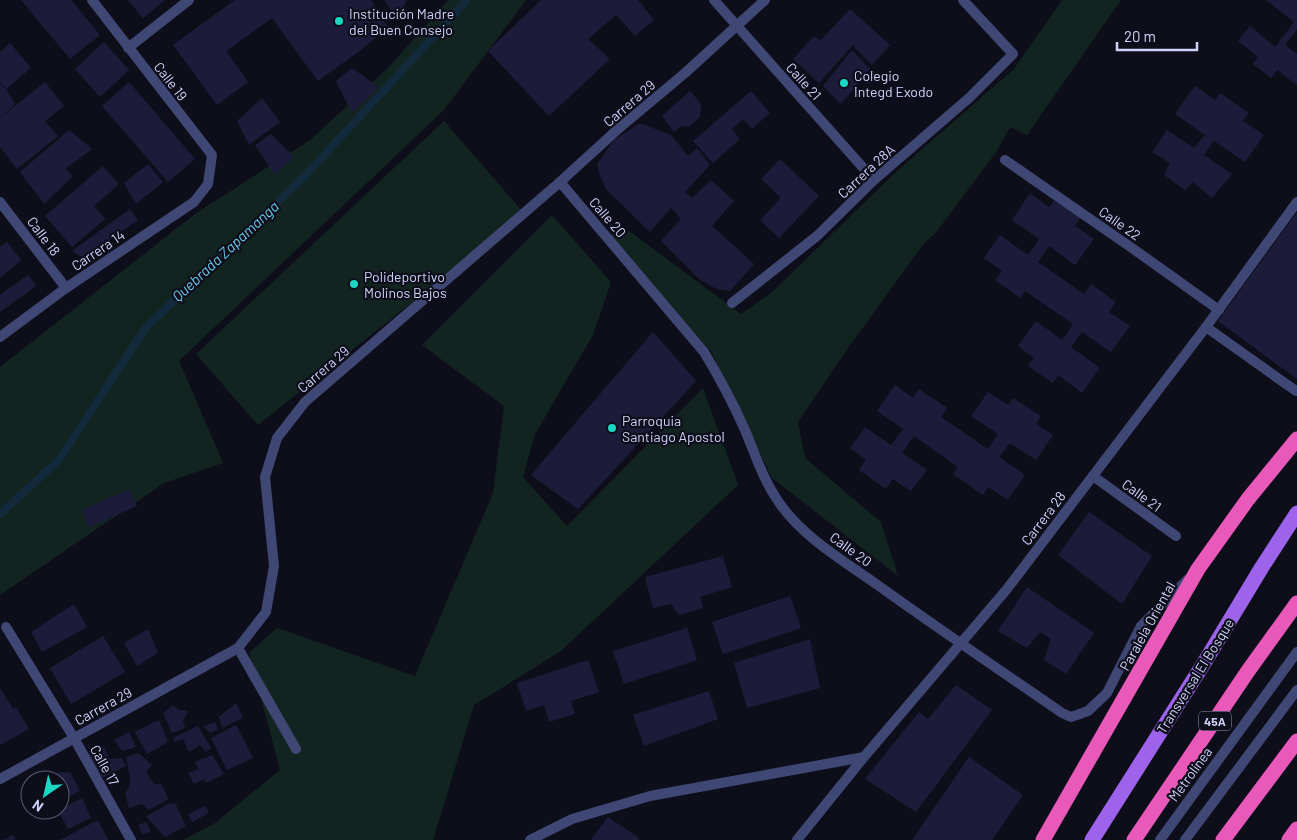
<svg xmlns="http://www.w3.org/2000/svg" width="1297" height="840" viewBox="0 0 1297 840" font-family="Barlow,sans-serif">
<rect width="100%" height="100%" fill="#0e0e1b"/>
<g fill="#122420">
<path d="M448,0H526L444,110L179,361L223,463L164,483L0,595V367L195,214L310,140L388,68Z"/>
<path d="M1062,0H1121L1027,135L1010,127L997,151L934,235L925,242L848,348L798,422L805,458L881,522L898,576L772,478L711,351L604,235L629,231L741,314L771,293L896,172L1014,69Z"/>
<path d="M444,121L524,213L258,425L196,354Z"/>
<path d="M552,215L611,282L593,335L535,434L523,477L567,526L703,388L738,485L561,651L474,705L433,840H183L215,823L280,770L249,653L277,628L415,676L493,493L504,406L422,345Z"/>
</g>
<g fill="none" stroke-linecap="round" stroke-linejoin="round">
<path stroke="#122a3b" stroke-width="8" d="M0,514L59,460L146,327L304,177L467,0"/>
</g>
<g fill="#1c1c3a">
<path d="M21,0H71L100,35L70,59Z"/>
<path d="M128,0H165L143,18Z"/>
<path d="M235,0H371L388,27L361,50L318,81L272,18L226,51L248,82L217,105L173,45Z"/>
<path d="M384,0H407L397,19Z"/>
<path d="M541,0H638L654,20L635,36L616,15L588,39L610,59L549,116L488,51Z"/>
<path d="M1266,0H1297V29L1285,45L1297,54V85L1277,70L1271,78L1253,64L1258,57L1238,41L1250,26L1275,47L1294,22Z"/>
<path d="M850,9L890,45L872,65L855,48L854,44L819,83L793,59L814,36L820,41Z"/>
<path d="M104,42L129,70L100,97L75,69Z"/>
<path d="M10,43L31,68L6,89L0,82V52Z"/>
<path d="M852,50L870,69L841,104L823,86Z"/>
<path d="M352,68L379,87L352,113L336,81Z"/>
<path d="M45,82L64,106L45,121L58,136L17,169L0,147V118Z"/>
<path d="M129,82L195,159L168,182L102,106Z"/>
<path d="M0,84L6,89L15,104L0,118Z"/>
<path d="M1195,86L1215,100L1220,93L1249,113L1243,121L1264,135L1245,162L1214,141L1204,155L1232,174L1212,198L1193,182L1185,190L1164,175L1170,163L1152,152L1167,130L1194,148L1205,135L1175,114Z"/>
<path d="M690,91L701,104L700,117L689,127L681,126L674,132L662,116Z"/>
<path d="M751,91L770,113L752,129L743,119L732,129L740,139L713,163L693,141Z"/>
<path d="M262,98L280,122L249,145L237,121Z"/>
<path d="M640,123L671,135L688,156L697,148L710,165L685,192L692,198L711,180L734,201L712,226L754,264L730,291L717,289L700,280L661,241L681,219L671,208L650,232L606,189L600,176L597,164L614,140Z"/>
<path d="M69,130L92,149L65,169L73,176L44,204L20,172Z"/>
<path d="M271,134L294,157L275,175L255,145Z"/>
<path d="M780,159L819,196L779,238L760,220L781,198L761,179Z"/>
<path d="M148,164L163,182L136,204L124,183Z"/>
<path d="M103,166L119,184L94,206L105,219L72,247L45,216Z"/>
<path d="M1030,193L1049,207L1055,199L1081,217L1075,226L1094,239L1075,265L1049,246L1038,262L1084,294L1091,284L1116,302L1109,312L1130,326L1111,352L1082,332L1071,347L1100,368L1082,393L1058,375L1053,383L1028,366L1034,358L1018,346L1036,321L1062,340L1073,324L1025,291L1020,298L995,280L1002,271L984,258L1000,235L1028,255L1039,239L1012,220Z"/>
<path d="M130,209L138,220L83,258L72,251Z"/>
<path d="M1297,212V379L1218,321Z"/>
<path d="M7,242L21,260L0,278V247Z"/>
<path d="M28,275L36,286L0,312V295Z"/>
<path d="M653,332L696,381L578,509L531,475Z"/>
<path d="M895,385L913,398L919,389L947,408L941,417L988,449L998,434L971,416L988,392L1008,405L1013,398L1041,416L1036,424L1053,435L1036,460L1010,443L999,457L1025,475L1008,500L988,487L983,495L953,474L958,467L914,436L902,453L927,470L911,491L893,479L886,489L859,470L866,460L850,448L865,427L891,445L903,429L877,411Z"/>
<path d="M129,489L137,506L89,527L82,510Z"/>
<path d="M1089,512L1152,556L1122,604L1058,555Z"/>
<path d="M723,556L732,587L700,597L703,608L679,615L671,604L653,608L645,577Z"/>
<path d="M1027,587L1094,633L1066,674L1044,660L1051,639L1040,632L1027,648L998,631Z"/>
<path d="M790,596L801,628L723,654L712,622Z"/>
<path d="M74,604L87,627L42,652L31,632Z"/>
<path d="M687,628L697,660L624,684L613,651Z"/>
<path d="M148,629L158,653L137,666L124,643Z"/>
<path d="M103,636L125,672L71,704L50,668Z"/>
<path d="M810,639L820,688L747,708L734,663Z"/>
<path d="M588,660L599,692L571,701L575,714L549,722L544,705L526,711L517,683Z"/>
<path d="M956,685L992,710L916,812L865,779L919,712L928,719Z"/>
<path d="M0,688L13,709L16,707L29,729L0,745Z"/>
<path d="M709,691L718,719L644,746L633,715Z"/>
<path d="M236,703L243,718L222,728L219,717Z"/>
<path d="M173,705L179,710H184L188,712L183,721L185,728L172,733L163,713Z"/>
<path d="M159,720L168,742L147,754L135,732Z"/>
<path d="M215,722L218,729L210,733L203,726Z"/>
<path d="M236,725L253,758L227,770L211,738Z"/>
<path d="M198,726L211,748L206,752L200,745L189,752L183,739L175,742L173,738Z"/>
<path d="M129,732L136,747L122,751L114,740Z"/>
<path d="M104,747L110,759L122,758L126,766L103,778L87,754Z"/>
<path d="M138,753L152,765L146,772L154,784H161L169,799L149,810L142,804L129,808L125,793L129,788L130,778L126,757Z"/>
<path d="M212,755L224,774L206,783L204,779L194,784L188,773L199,769L195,762Z"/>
<path d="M969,757L1023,795L992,840H912Z"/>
<path d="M70,772L80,791L63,799L60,790V780H57L54,773Z"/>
<path d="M82,798L91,818L68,829L58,810Z"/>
<path d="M175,803L186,826L165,837L146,816L169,804Z"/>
<path d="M205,806L209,813L192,822L188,814Z"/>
<path d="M608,817L639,838L638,840H591Z"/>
<path d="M98,820L108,840H60Z"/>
<path d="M146,822L151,831L143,835L138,825Z"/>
<path d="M13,835L15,840H3Z"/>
</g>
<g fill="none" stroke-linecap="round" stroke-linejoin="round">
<g stroke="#3f4774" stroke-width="10">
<path d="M238,648L296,749"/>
<path d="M1160,840L1297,652"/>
<path d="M1185,840L1297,690"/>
</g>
<g stroke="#3f4774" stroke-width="10">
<path d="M714,0L874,180"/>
<path d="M128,48L189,0"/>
<path d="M1005,160L1132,248L1219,310"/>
<path d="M560,182L704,352C719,377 733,403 745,430C755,454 763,479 778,501C802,537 844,561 879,586C939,629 1001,671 1062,713L1071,717L1088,711L1107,693L1141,626L1187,580"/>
<path d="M0,202L66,288"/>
<path d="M732,303L817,236L874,180L969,98L1013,54L963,0"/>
<path d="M1206,327L1296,391"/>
<path d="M0,337L66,288L194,202L208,184L212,155L92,0"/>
<path d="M1093,476L1176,536"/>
<path d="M6,627L74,738L131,840"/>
<path d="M0,779L238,648L266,612L274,566L265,477L277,438L305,402L560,182L617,130L685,73L765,0"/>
<path d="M530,840L572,819L650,796L864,757"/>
<path d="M797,840L864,757L1007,589L1206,327L1297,202"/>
</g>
<path stroke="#9d63ea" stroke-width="15" d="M1092,840L1204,663L1262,567L1297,513"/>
<g stroke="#e959ba" stroke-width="15">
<path d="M1043,840L1198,569L1248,499L1297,439"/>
<path d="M1134,840L1248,671L1297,603"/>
<path d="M1223,840L1297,741"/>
<path d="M1289,840L1297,829"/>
</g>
</g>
<g fill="#1cd6c4" stroke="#0e0e1b" stroke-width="2">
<circle cx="339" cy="21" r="5"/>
<circle cx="844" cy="83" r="5"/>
<circle cx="354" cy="284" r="5"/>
<circle cx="612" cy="428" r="5"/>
</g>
<g text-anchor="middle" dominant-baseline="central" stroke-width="4.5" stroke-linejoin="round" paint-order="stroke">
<rect fill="#0e0e1b" stroke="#9497b6" stroke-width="1" x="1199" y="711.5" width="32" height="19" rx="4"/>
<g font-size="12" font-weight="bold" fill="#ced2f9">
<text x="1215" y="721">45A</text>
</g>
<g font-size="14" fill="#ced2f9" stroke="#0e0e1b" text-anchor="start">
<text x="349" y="13">Institución Madre<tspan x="349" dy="16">del Buen Consejo</tspan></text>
<text x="854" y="75">Colegio<tspan x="854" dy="16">Integd Exodo</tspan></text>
<text x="364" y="276">Polideportivo<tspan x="364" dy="16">Molinos Bajos</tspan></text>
<text x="622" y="420">Parroquia<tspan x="622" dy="16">Santiago Apostol</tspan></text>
</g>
<g font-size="14" fill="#ced2f9" stroke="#0e0e1b">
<text transform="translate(171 81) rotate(52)">Calle 19</text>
<text transform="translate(804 81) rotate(48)">Calle 21</text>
<text transform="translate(629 103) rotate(-41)">Carrera 29</text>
<text transform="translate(866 171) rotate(-43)">Carrera 28A</text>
<text transform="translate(608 217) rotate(49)">Calle 20</text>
<text transform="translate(1120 223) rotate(35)">Calle 22</text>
<text transform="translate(44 236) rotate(53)">Calle 18</text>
<text transform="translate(98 250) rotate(-34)">Carrera 14</text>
<text transform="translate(323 369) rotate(-41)">Carrera 29</text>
<text transform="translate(1142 495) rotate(36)">Calle 21</text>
<text transform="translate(1043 518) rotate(-53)">Carrera 28</text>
<text transform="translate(851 549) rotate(36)">Calle 20</text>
<text transform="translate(1147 626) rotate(-61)">Paralela Oriental</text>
<text transform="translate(1195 676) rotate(-58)">Transversal El Bosque</text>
<text transform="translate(103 706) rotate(-29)">Carrera 29</text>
<text transform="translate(105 765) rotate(61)">Calle 17</text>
<text transform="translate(1190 774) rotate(-54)">Metrolínea</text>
</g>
<g font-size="15" font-style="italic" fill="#6ac9eb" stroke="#0e0e1b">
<text transform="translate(225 251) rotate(-43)">Quebrada Zapamanga</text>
</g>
</g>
<g transform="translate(45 795) rotate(214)"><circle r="24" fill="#0e0e1b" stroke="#5b5c74"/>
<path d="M0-4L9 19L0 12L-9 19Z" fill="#1cd6c4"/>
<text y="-8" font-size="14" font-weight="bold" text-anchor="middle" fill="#ced2f9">N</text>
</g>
<path d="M1117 42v8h80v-8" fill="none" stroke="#ced2f9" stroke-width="2.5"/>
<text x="1124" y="42" font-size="15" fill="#ced2f9" stroke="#0e0e1b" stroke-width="4" paint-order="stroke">20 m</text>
</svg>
